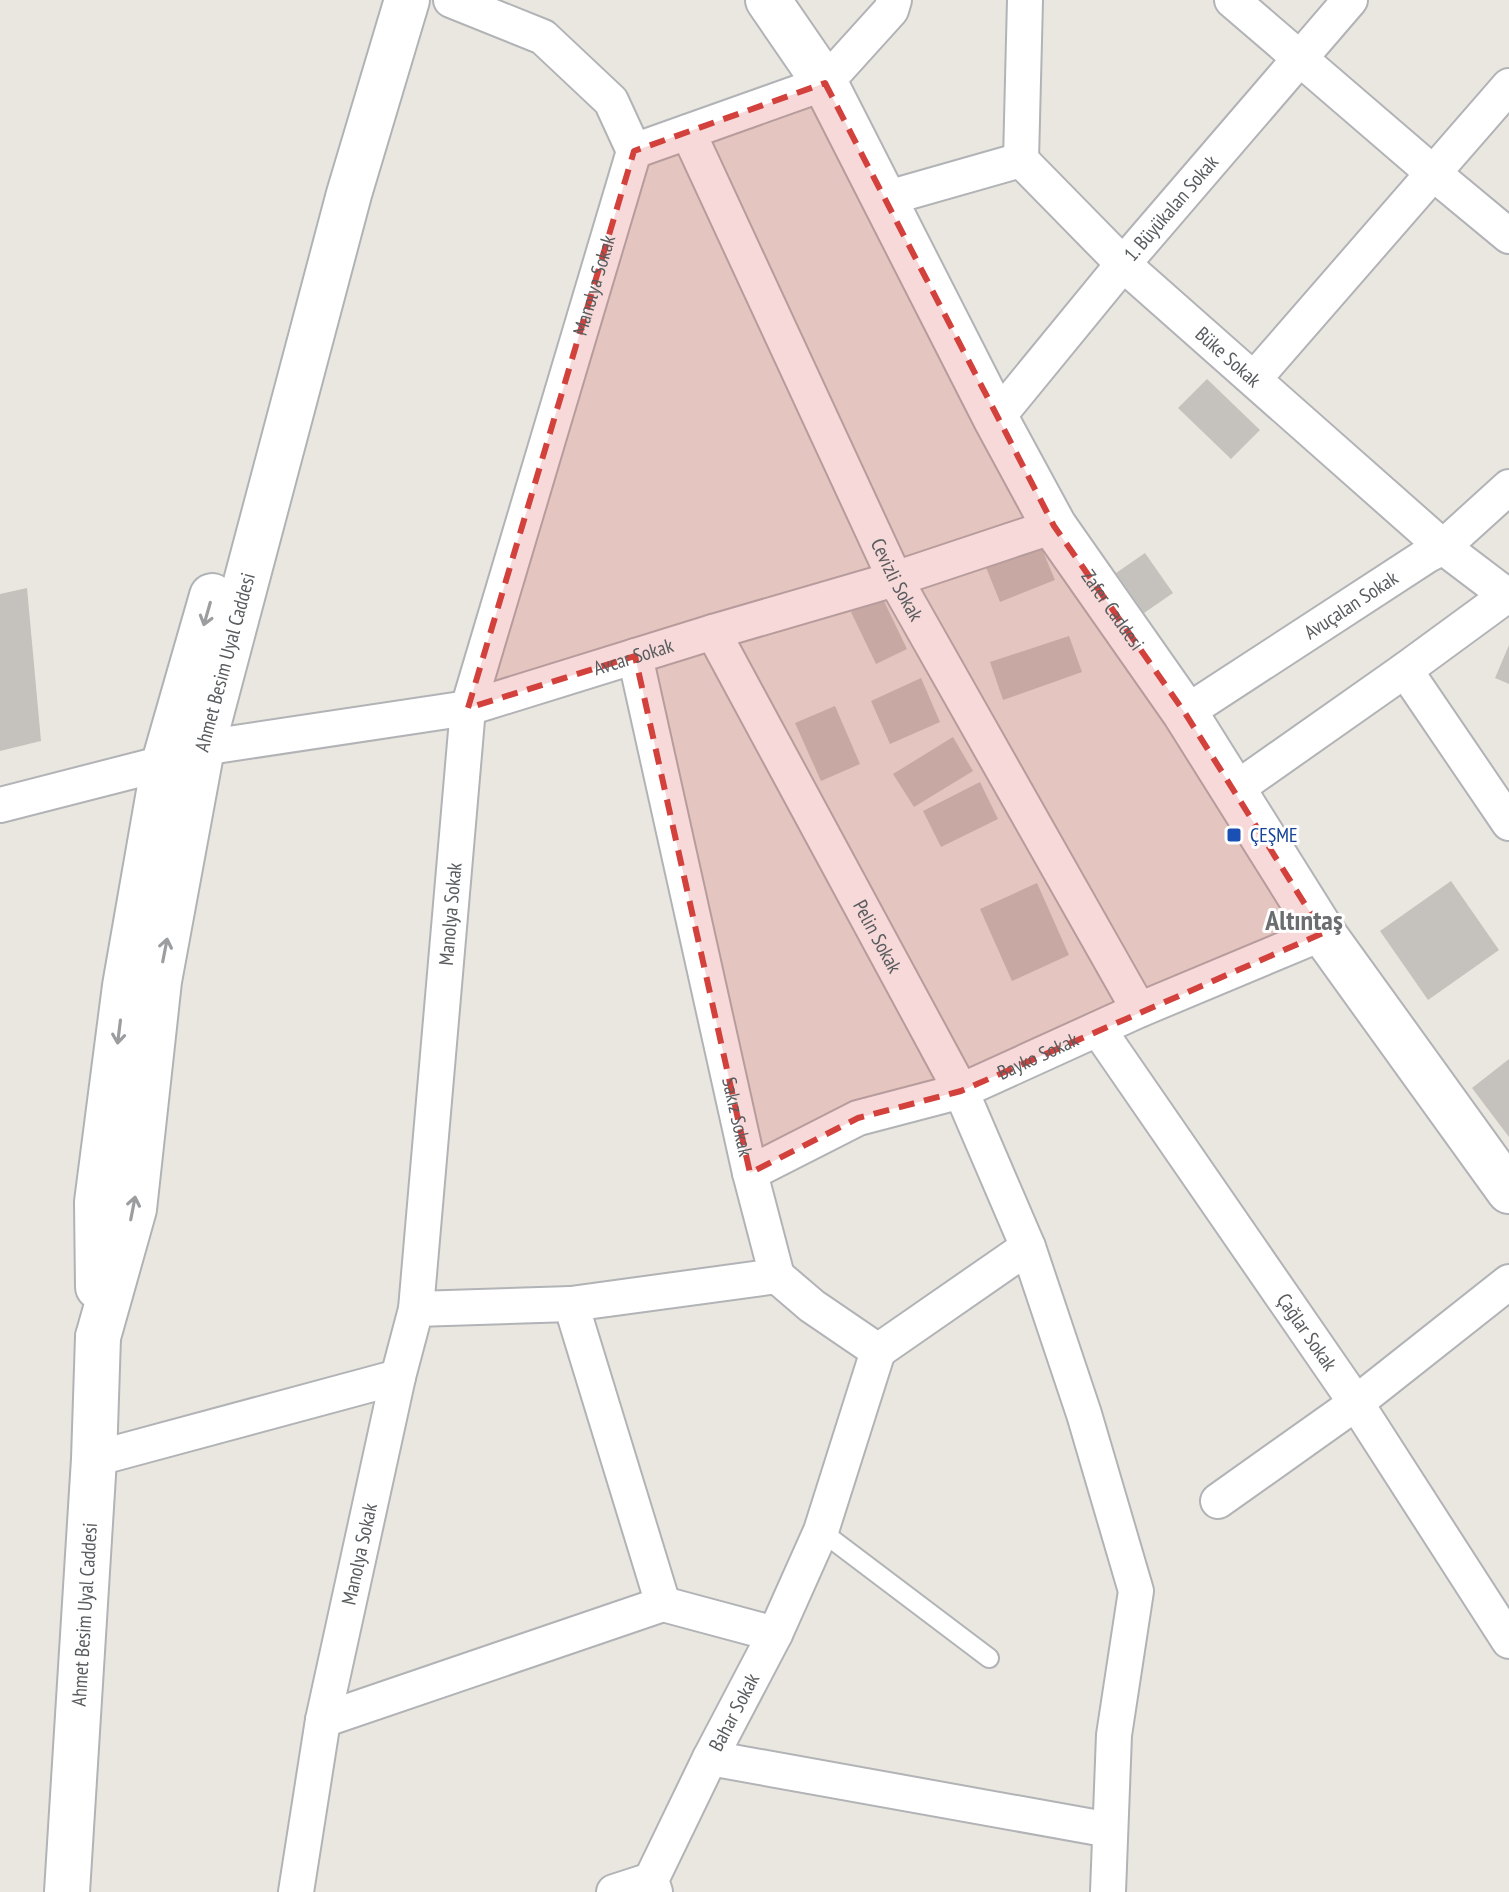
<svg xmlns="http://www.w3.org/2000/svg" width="1509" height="1892" viewBox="0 0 1509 1892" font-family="'PT Sans Narrow',sans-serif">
<rect width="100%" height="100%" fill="#eae7e0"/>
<g fill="#c5c2bd">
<path d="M1207,379L1260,430L1231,459L1178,408Z"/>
<path d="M1039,542L1055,580L1000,602L985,565Z"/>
<path d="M1145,553L1173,593L1144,613L1116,573Z"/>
<path d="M27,588L41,741L0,751V594Z"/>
<path d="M882,597L907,649L876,664L851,612Z"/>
<path d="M1069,636L1082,672L1003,700L990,662Z"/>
<path d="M1509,645V684L1495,678Z"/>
<path d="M921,678L940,722L890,744L871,701Z"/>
<path d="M835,706L860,764L821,781L795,723Z"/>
<path d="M953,737L973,771L914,807L893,774Z"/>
<path d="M980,782L998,819L941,847L923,811Z"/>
<path d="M1451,881L1499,950L1428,1000L1380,931Z"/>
<path d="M1037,883L1069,955L1012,981L980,909Z"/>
<path d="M1509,1059V1137L1472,1088Z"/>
</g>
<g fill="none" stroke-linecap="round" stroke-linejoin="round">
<defs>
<path id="service" d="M821,1531L989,1658"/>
<g id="minor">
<path d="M451,0L543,37L611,101L634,151"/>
<path d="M1232,0L1433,173L1509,236"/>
<path id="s1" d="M688,132L895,579L1139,1010"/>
<path id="s2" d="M1021,160L1123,264L1443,547L1509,597"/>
<path d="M1021,160L1025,0"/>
<path d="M884,199L1021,160"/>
<path d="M1254,379L1509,86"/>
<path id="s3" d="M996,419L1123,264L1350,0"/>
<path id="s4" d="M713,632L961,1091L1028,1247L1084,1414L1136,1591L1114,1735L1108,1892"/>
<path id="s5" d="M635,656L750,1173L777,1276L812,1306L878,1351"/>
<path d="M1405,670L1509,823"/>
<path id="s6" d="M1185,713L1426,556L1443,547L1509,487"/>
<path id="s7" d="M202,748L468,708L713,632L895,579L1054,526"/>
<path d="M1233,791L1405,670L1506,596"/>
<path d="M0,805L164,763"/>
<path id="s8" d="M1098,1029L1356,1403L1509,1641"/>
<path id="s9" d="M750,1173L858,1118L961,1091L1139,1010L1323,933"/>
<path d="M571,1304L663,1604"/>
<path d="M416,1309L571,1304L777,1276"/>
<path d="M878,1351L1028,1247"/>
<path d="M94,1459L398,1377"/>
<path d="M1218,1501L1356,1403L1509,1282"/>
<path d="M663,1604L775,1634"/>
<path d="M323,1720L663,1604"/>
<path d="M710,1758L1110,1830"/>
<path id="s10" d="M296,1892L323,1720L398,1377L416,1309L468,708L634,151L825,83L891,10L894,0"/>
<path d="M614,1892L651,1880"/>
<path id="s11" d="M655,1892L651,1880L710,1758L775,1634L821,1531L878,1351"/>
</g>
<g id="tertiary">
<path id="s12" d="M768,0L825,83L996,419L1054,526L1185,713L1323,933L1509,1191"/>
<path id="s13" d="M67,1892L94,1459L98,1337"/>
</g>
<g id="secondary">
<path d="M98,1287L97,1202L125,986L164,763L212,596"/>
<path id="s14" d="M98,1337L134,1209L159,981L202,748L349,194L407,0"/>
</g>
</defs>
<use href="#service" stroke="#b1b3b6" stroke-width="22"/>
<use href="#minor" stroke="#b1b3b6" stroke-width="38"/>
<use href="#tertiary" stroke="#b1b3b6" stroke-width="48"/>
<use href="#secondary" stroke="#b0b3b6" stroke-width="48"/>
<use href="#service" stroke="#fff" stroke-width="18"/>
<use href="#minor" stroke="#fff" stroke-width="34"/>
<use href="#tertiary" stroke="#fff" stroke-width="44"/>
<use href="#secondary" stroke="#fff" stroke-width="44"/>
</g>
<defs><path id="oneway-shaft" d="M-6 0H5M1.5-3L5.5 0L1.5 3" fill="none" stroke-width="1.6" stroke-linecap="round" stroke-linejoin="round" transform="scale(2)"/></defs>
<g stroke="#9b9d9f">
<use href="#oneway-shaft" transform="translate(207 614) rotate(106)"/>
<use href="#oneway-shaft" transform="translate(165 950) rotate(-79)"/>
<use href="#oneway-shaft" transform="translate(119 1032) rotate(97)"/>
<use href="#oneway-shaft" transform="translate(133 1208) rotate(-79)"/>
</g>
<path fill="#d3413d" fill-opacity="0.2" stroke="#d3413d" stroke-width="6" stroke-dasharray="16 10" stroke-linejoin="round" d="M825,83L1054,526L1185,713L1323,933L961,1091L858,1118L750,1173L635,656L468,708L634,151Z"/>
<rect fill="#1a4fb4" stroke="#fff" stroke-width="3" x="1226" y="827" width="16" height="16" rx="4"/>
<g text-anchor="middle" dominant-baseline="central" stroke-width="6" stroke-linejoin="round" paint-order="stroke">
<g font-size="20" fill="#595c5f" stroke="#fff">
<text stroke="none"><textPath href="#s3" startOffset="274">1. Büyükalan Sokak</textPath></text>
<text stroke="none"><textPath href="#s10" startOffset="1640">Manolya Sokak</textPath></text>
<text stroke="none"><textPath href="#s2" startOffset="286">Büke Sokak</textPath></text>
<text stroke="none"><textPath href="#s1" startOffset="494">Cevizli Sokak</textPath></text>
<text stroke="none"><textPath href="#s6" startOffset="198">Avuçalan Sokak</textPath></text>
<text stroke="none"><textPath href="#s12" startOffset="702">Zafer Caddesi</textPath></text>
<text stroke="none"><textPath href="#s7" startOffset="442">Avcar Sokak</textPath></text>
<text stroke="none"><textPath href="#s14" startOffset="688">Ahmet Besim Uyal Caddesi</textPath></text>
<text stroke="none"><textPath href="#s10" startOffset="992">Manolya Sokak</textPath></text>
<text stroke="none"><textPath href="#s4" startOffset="346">Pelin Sokak</textPath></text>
<text stroke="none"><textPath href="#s9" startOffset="312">Bayko Sokak</textPath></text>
<text stroke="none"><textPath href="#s5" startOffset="472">Sakız Sokak</textPath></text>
<text stroke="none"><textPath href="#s8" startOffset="368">Çağlar Sokak</textPath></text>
<text stroke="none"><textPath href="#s10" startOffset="344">Manolya Sokak</textPath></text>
<text stroke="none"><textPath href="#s13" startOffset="278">Ahmet Besim Uyal Caddesi</textPath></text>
<text stroke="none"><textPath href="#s11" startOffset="200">Bahar Sokak</textPath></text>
</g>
<g font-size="20" fill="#164399" stroke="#fff" text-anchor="start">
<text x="1250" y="835">ÇEŞME</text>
</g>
<g font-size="28" font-weight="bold" fill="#6a6e71" stroke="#fff">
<text x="1304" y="919">Altıntaş</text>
</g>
</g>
</svg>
